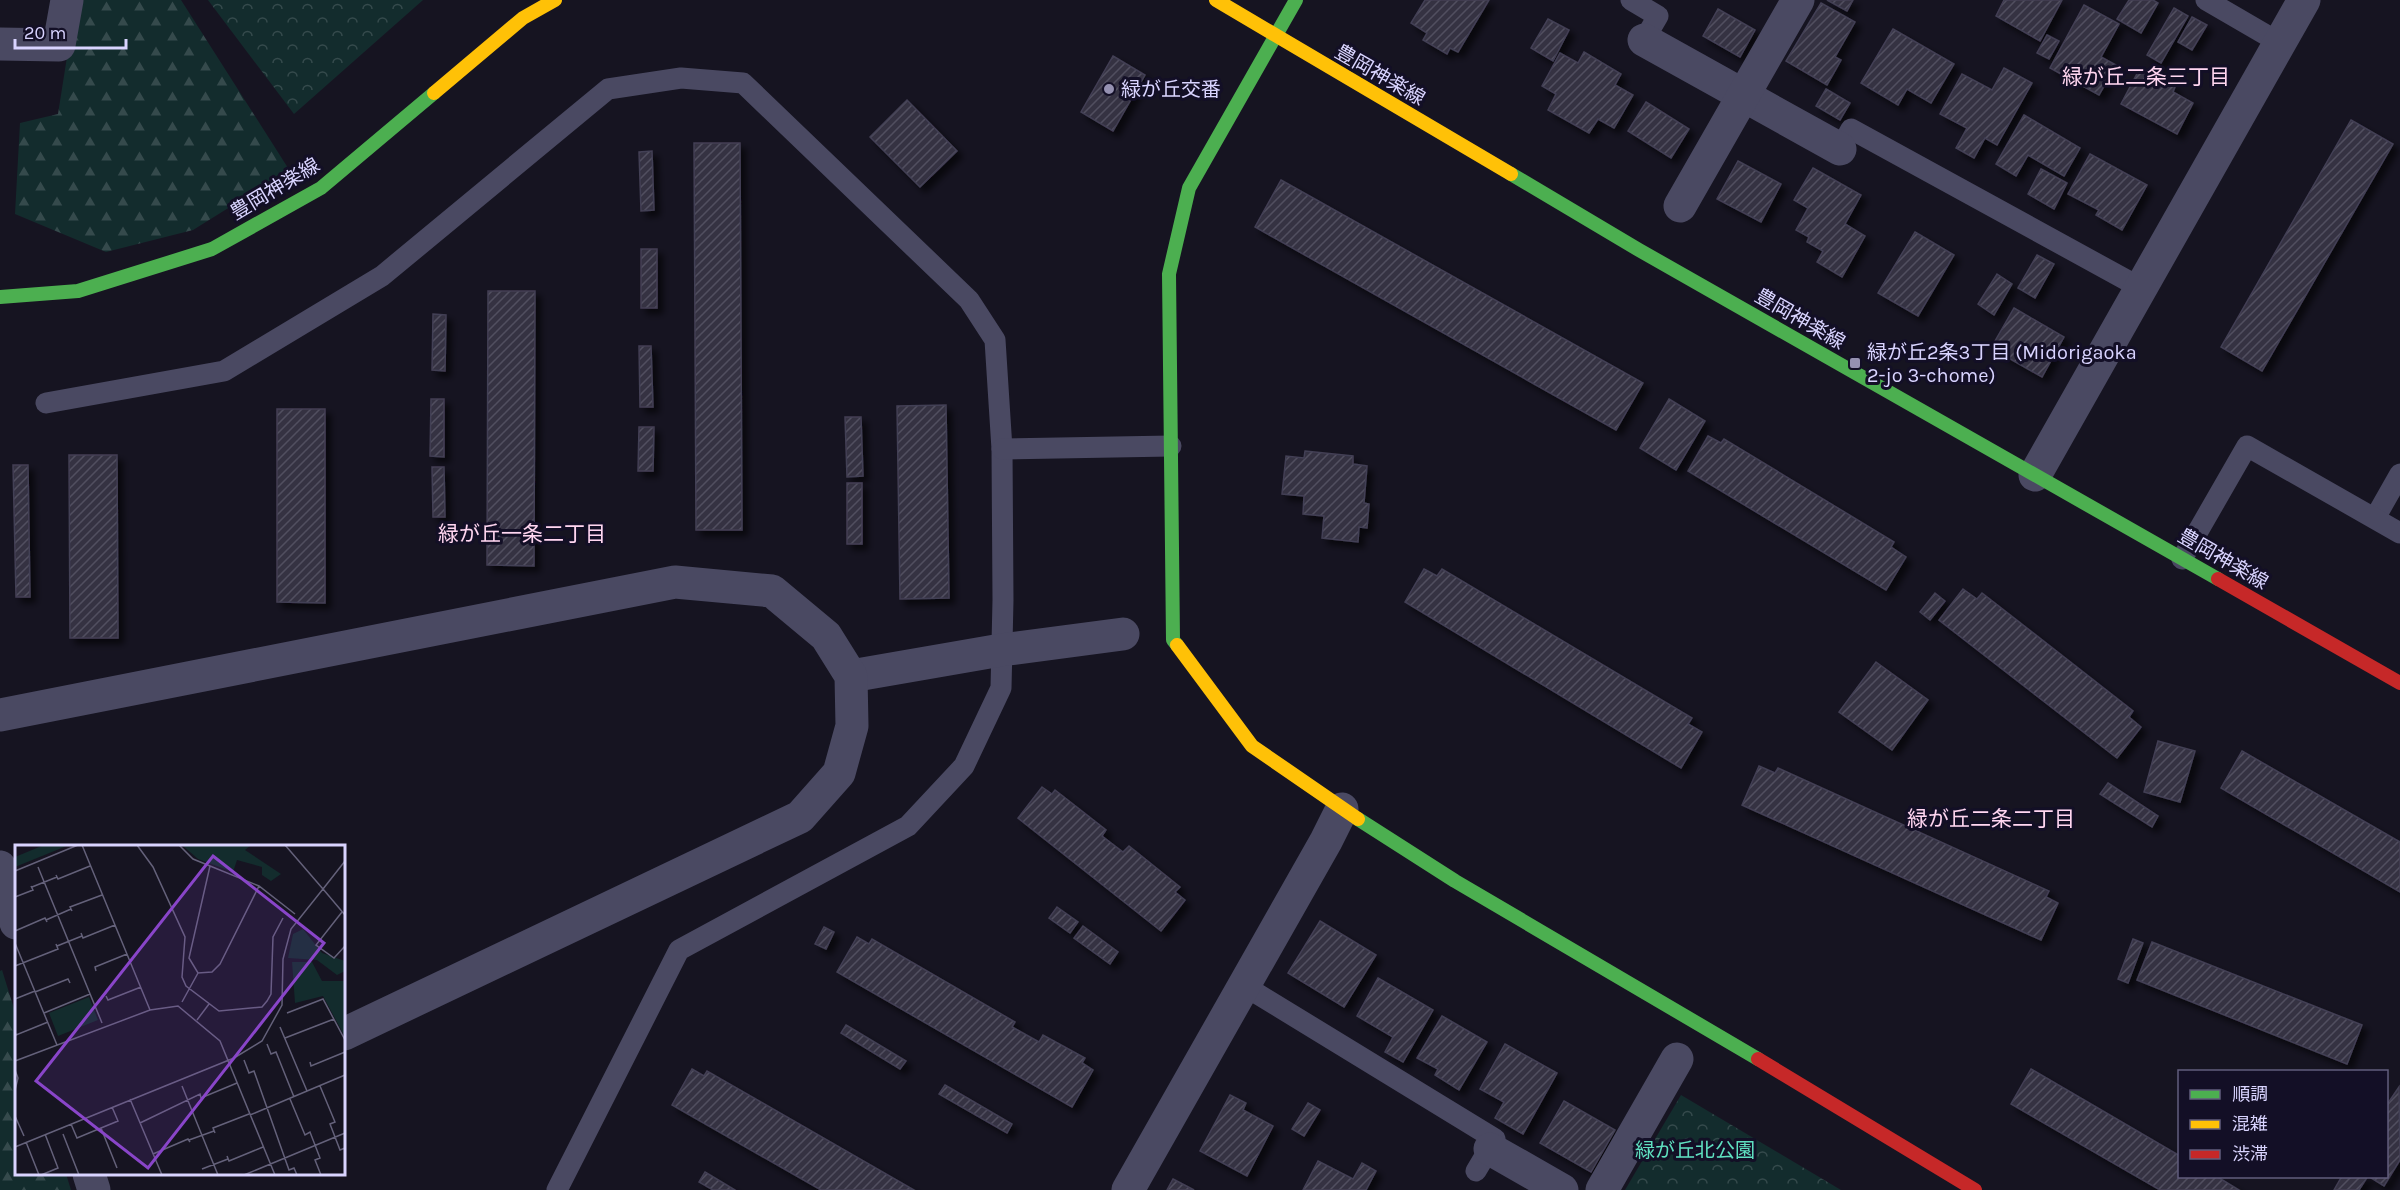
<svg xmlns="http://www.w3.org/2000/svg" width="2400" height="1190" viewBox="0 0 2400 1190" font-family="Karla,'Noto Sans JP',sans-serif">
<defs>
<pattern id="forest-firs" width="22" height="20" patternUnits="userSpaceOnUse" patternTransform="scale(1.5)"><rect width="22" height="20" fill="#132c2d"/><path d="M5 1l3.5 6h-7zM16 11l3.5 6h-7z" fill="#354a4c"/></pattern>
<pattern id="park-crowns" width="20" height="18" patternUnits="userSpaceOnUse" patternTransform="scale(1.5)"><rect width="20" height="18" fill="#132c2d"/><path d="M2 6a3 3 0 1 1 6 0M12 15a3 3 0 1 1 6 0" fill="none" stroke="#354a4c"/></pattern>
<pattern id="building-hatch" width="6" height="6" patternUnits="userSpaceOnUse" patternTransform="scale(1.5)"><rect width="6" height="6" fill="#343243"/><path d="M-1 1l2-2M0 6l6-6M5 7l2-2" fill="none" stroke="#514f5f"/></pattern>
<filter id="shadow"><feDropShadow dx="5.5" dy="5.5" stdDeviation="3" flood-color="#0009"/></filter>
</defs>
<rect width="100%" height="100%" fill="#161421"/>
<g fill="url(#forest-firs)">
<path d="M76,0H181L288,168L254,192L193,230L106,252L15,214L20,123L58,114Z"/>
<path d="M2,970L16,1015V1174H66L71,1190H0V971Z"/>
</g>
<g fill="url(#park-crowns)">
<path d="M208,0H423L294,114Z"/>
<path d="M1681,1095L1841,1190H1625Z"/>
</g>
<g fill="url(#building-hatch)" stroke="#433f54" stroke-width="1.5" filter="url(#shadow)">
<path d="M1425,0H1489L1458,52L1450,48L1447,54L1423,40L1427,33L1411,23Z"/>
<path d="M1827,0H1853L1847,11Z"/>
<path d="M2004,0H2062L2040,41L1996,16Z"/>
<path d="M2129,0H2153L2158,3L2141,33L2117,19Z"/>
<path d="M1821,3L1855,22L1835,57L1841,60L1827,85L1786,61Z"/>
<path d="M2084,5L2119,24L2101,57L2116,65L2099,95L2050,68Z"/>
<path d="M2174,8L2188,16L2161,63L2147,55Z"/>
<path d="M1718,9L1755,30L1740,57L1703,36Z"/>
<path d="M2192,17L2207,25L2192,50L2178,42Z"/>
<path d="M1548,19L1569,30L1553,61L1531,48Z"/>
<path d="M1893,29L1954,64L1931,103L1907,89L1898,105L1861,83Z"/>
<path d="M2047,35L2059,41L2049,59L2037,53Z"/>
<path d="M1584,52L1621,74L1615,85L1633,95L1614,128L1598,119L1589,133L1548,110L1556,94L1542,86L1560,53L1578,63Z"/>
<path d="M1113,56L1145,75L1113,131L1081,112Z"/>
<path d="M2004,68L2032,83L1997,145L1985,138L1974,158L1956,148L1967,128L1940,114L1962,74L1992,90Z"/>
<path d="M2140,68L2175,87L2173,92L2193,103L2177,134L2121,104Z"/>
<path d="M1826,89L1850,103L1840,120L1816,106Z"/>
<path d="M907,100L957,151L920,187L870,137Z"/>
<path d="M1646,102L1689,129L1671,158L1628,131Z"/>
<path d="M2024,115L2080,148L2064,176L2028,155L2016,176L1996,164Z"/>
<path d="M2351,120L2393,144L2262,371L2221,347Z"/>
<path d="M694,143H740L742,530H696Z"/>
<path d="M652,151L654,210L641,211L639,152Z"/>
<path d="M2090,154L2147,185L2122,230L2096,215L2099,210L2068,194Z"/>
<path d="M1738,161L1781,184L1761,222L1717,199Z"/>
<path d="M1813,168L1861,195L1845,224L1865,236L1842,277L1817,262L1823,251L1807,242L1809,237L1796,230L1808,208L1794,200Z"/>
<path d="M2041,169L2067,183L2054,209L2028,194Z"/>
<path d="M1281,180L1643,383L1616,430L1255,227Z"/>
<path d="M1915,232L1954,255L1918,316L1878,293Z"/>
<rect x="641" y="249" width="16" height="59"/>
<path d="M2037,255L2054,264L2035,298L2018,288Z"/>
<path d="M1997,274L2012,284L1994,315L1978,304Z"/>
<path d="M488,291H535L534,566L487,565Z"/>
<path d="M2014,308L2064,337L2042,377L1991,348Z"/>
<path d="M433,314L446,315L445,371L432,370Z"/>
<path d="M639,346H651L653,407H640Z"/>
<path d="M431,399H444V457L430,456Z"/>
<path d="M1669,399L1705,421L1676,470L1640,448Z"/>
<path d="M946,405L949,598L900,599L897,406Z"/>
<path d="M277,409H325V603L277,602Z"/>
<path d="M845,417H861L863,476L847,477Z"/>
<path d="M639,427H654L653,471H638Z"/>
<path d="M1708,436L1721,443L1724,439L1894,542L1891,547L1906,557L1886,590L1688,471Z"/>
<path d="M1305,451L1353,456V464L1367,466L1364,503L1369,504L1367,528L1359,527L1358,542L1322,538L1324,516L1303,514L1304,496L1282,494L1286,456L1304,458Z"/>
<path d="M69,455H117L118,638H70Z"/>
<path d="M13,465H28L30,597H16Z"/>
<path d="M432,467H444L445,517H433Z"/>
<rect x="847" y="483" width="15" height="61"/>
<path d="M1424,569L1437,576L1442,569L1692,718L1688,724L1702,732L1681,768L1405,602Z"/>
<path d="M1963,589L1977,599L1982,593L2133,711L2129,717L2141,727L2117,758L1939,620Z"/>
<path d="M1935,593L1945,601L1930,620L1920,612Z"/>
<path d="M1876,662L1928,700L1892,750L1839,712Z"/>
<path d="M2158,741L2195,751L2180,802L2144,792Z"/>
<path d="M2242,751L2400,842V892L2221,788Z"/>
<path d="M1759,766L1775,773L1778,768L2049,891L2046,897L2058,903L2041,940L1742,805Z"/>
<path d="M2108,783L2158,816L2152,827L2100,794Z"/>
<path d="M1042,787L1052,794L1055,790L1106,830L1102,836L1123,852L1129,846L1180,887L1175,892L1185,900L1161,931L1018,818Z"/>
<path d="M1057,907L1078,922L1070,933L1049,918Z"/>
<path d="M1320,921L1376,955L1344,1007L1288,973Z"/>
<path d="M1083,926L1118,952L1110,964L1074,938Z"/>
<path d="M824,927L834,932L826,949L815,944Z"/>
<path d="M857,937L869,944L872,939L1015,1022L1012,1027L1039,1042L1043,1035L1085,1058L1082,1063L1093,1070L1072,1107L837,972Z"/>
<path d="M2133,939L2143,943L2128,983L2118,979Z"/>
<path d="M2152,942L2362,1025L2347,1064L2137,980Z"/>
<path d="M1378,978L1433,1010L1403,1062L1385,1052L1393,1037L1357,1016Z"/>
<path d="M1442,1016L1487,1042L1459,1090L1435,1075L1438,1069L1417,1058Z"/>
<path d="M846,1025L906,1061L900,1069L841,1033Z"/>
<path d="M1505,1044L1557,1073L1523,1134L1495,1118L1504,1102L1480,1089Z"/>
<path d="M692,1069L704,1076L707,1071L914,1190H821L672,1105Z"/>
<path d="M2031,1069L2180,1156V1176H2216L2239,1190H2160L2011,1104Z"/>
<path d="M945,1085L1012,1124L1007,1133L939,1094Z"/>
<path d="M2399,1087L2400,1160L2384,1186L2368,1176H2386V1106Z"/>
<path d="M1230,1095L1246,1103L1243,1110L1273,1126L1247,1176L1200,1151Z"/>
<path d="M1564,1101L1615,1130L1591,1172L1540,1143Z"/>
<path d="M1308,1103L1320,1110L1304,1136L1292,1129Z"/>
<path d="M1318,1161L1353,1179L1362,1163L1376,1171L1366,1190H1303Z"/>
<path d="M705,1172L735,1190H713L699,1182Z"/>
<path d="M2342,1176H2368L2359,1190H2334Z"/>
<path d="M1173,1179L1194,1190H1167Z"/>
</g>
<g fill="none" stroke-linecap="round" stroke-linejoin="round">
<g stroke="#4a4962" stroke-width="21">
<path d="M1631,0L1658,16L1644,40"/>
<path d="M2206,0L2280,43"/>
<path d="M1840,149L1851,129L2141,288"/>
<path d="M46,403L224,371L382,276L608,89L681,78L743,83L969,300L995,340L1002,449L1003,600L1001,688L964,766L908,826L679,950L557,1190"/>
<path d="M1002,449L1171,446"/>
<path d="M2375,518L2400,474"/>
<path d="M2182,559L2247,446L2400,533"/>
<path d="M1243,985L1495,1139L1476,1171"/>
</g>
<g stroke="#4a4962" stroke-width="33">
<path d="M1644,40L1840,149"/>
<path d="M0,44L59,45L67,0"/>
<path d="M1680,206L1798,0"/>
<path d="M2035,475L2304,0"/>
<path d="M851,676L1001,650L1123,634"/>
<path d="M0,715L675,582L772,591L826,636L851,676L852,726L839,773L800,817L344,1034"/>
<path d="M0,867L16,923"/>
<path d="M1490,1149L1562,1190"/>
<path d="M89,1174L94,1190"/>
<path d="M1128,1190L1326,841L1342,809"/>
<path d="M1602,1190L1677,1059"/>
</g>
<g stroke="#4caf50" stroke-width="14">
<path d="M1511,174L1639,250L2218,579"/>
<path d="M0,297L78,291L212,249L321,188L434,93"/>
<path d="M1177,645L1173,640L1169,274L1189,188L1296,0"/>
<path d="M1358,819L1455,881L1758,1059"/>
</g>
<g stroke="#ffc107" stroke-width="14">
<path d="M1216,0L1511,174"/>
<path d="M434,93L523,18L555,0"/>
<path d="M1177,645L1252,746L1358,819"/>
</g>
<g stroke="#c62828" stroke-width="14">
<path d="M2218,579L2400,683"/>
<path d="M1758,1059L1975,1190"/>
</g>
</g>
<g fill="#9591b1" stroke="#130f26" stroke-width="2">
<circle cx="1109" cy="89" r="6"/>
<rect x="1849" y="357" width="12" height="12" rx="3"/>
</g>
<g text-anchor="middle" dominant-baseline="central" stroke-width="6" stroke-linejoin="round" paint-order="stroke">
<g font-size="20" fill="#d9d4ff" stroke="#130f26">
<text transform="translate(1380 75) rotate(30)">豊岡神楽線</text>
<text transform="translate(275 189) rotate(-31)">豊岡神楽線</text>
<text transform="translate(1800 319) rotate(30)">豊岡神楽線</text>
<text transform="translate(2223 559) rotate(30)">豊岡神楽線</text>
</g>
<g font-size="20" fill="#d9d4ff" stroke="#130f26" text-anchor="start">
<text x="1121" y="89">緑が丘交番</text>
<text x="1867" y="352">緑が丘2条3丁目 (Midorigaoka<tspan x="1867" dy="23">2-jo 3-chome)</tspan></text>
</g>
<g font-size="20" fill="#5fe0c0" stroke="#130f26">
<text x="1695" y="1150">緑が丘北公園</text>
</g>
<g font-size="21" fill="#ffd6f0" stroke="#130f26">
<text x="2146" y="77">緑が丘二条三丁目</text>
<text x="522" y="534">緑が丘一条二丁目</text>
<text x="1991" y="819">緑が丘二条二丁目</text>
</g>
</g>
<g transform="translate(15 845)">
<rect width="330" height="330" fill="#161421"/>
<path d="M29,0H54L0,22V12ZM167,0H236L230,5L266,29L256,36L247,30V22L222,15L218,27L183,14ZM288,84L307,108L330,116V126L322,130L302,115L273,113L278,89Z" fill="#132c2d"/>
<path d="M277,117H297L307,136H330V192L308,151L280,158ZM74,152L83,175L43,191L34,168Z" fill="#132c2d"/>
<path fill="none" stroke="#64617a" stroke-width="1.5" d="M67,0L135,165M122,0L138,22L170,92L167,132L171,141L204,166L247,162L252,156L256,149L258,92L268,73M164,0L178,14L244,41L280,69M330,16L308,44L330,70M195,21L174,113L183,128L197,127L205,119L244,41M23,22L87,178M0,26L63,0M41,30L43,34L75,21M17,42L42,32M0,52L18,45L16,41M57,66L55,62L87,50M327,67L301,100L319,113L330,101M31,75L56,64M0,86L30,73L32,77M66,88L68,93L100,80M0,98L42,200M42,101L67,91M0,121L43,104L41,99M81,126L80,122L112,109M20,147L53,134L55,138M91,151L93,155L126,142M0,154L20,146M167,157L183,128M29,168L75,149M272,168L308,154L330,195M182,175L194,159M265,182L292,246M0,187L1,190L33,177M270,193L319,174M252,199L256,209L261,207L279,252M229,215L234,228L239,226L274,325L279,323L282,330M0,216L135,165L163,161L205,196L260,330M295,217L296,221L330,207M0,225L3,233L0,245M167,241L203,330M305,241L320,277L315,279L325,305L330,303M115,254L147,330M275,254L290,290L295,287L305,313L300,315L306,330M235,270L330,230M0,271L9,291M125,278L185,249L186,253L222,238M56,279L62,293L86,283L103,276L97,262M86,283L102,323M200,288L198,283L234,269M48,289L64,330M174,295L199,286M11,297L24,330M0,302L219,213L247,196L267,160L268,114L276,84L308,44L270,0M138,309L173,294L175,297M212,311L214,316L248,302M187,324L213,314M26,330L43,323L30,289M229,330L330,288"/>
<path fill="#8945c9" fill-opacity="0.15" stroke="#8945c9" stroke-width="3" d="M198,11L309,98L133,323L21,236Z"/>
<rect width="330" height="330" fill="none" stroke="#d9d4ff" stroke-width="3"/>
</g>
<rect x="2178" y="1070" width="210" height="108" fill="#130f26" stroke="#625e7d" stroke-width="1.5"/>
<rect x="2190" y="1090" width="30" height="9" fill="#4caf50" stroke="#625e7d" stroke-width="1.5"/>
<text x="2232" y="1100" font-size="18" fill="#d9d4ff">順調</text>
<rect x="2190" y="1120" width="30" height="9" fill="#ffc107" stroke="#625e7d" stroke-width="1.5"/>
<text x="2232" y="1130" font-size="18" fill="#d9d4ff">混雑</text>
<rect x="2190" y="1150" width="30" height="9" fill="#c62828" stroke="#625e7d" stroke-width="1.5"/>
<text x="2232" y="1160" font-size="18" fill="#d9d4ff">渋滞</text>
<path d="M15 39v9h111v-9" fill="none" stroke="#d9d4ff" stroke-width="3"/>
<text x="24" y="39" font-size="18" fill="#d9d4ff" stroke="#130f26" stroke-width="4.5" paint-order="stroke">20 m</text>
</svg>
